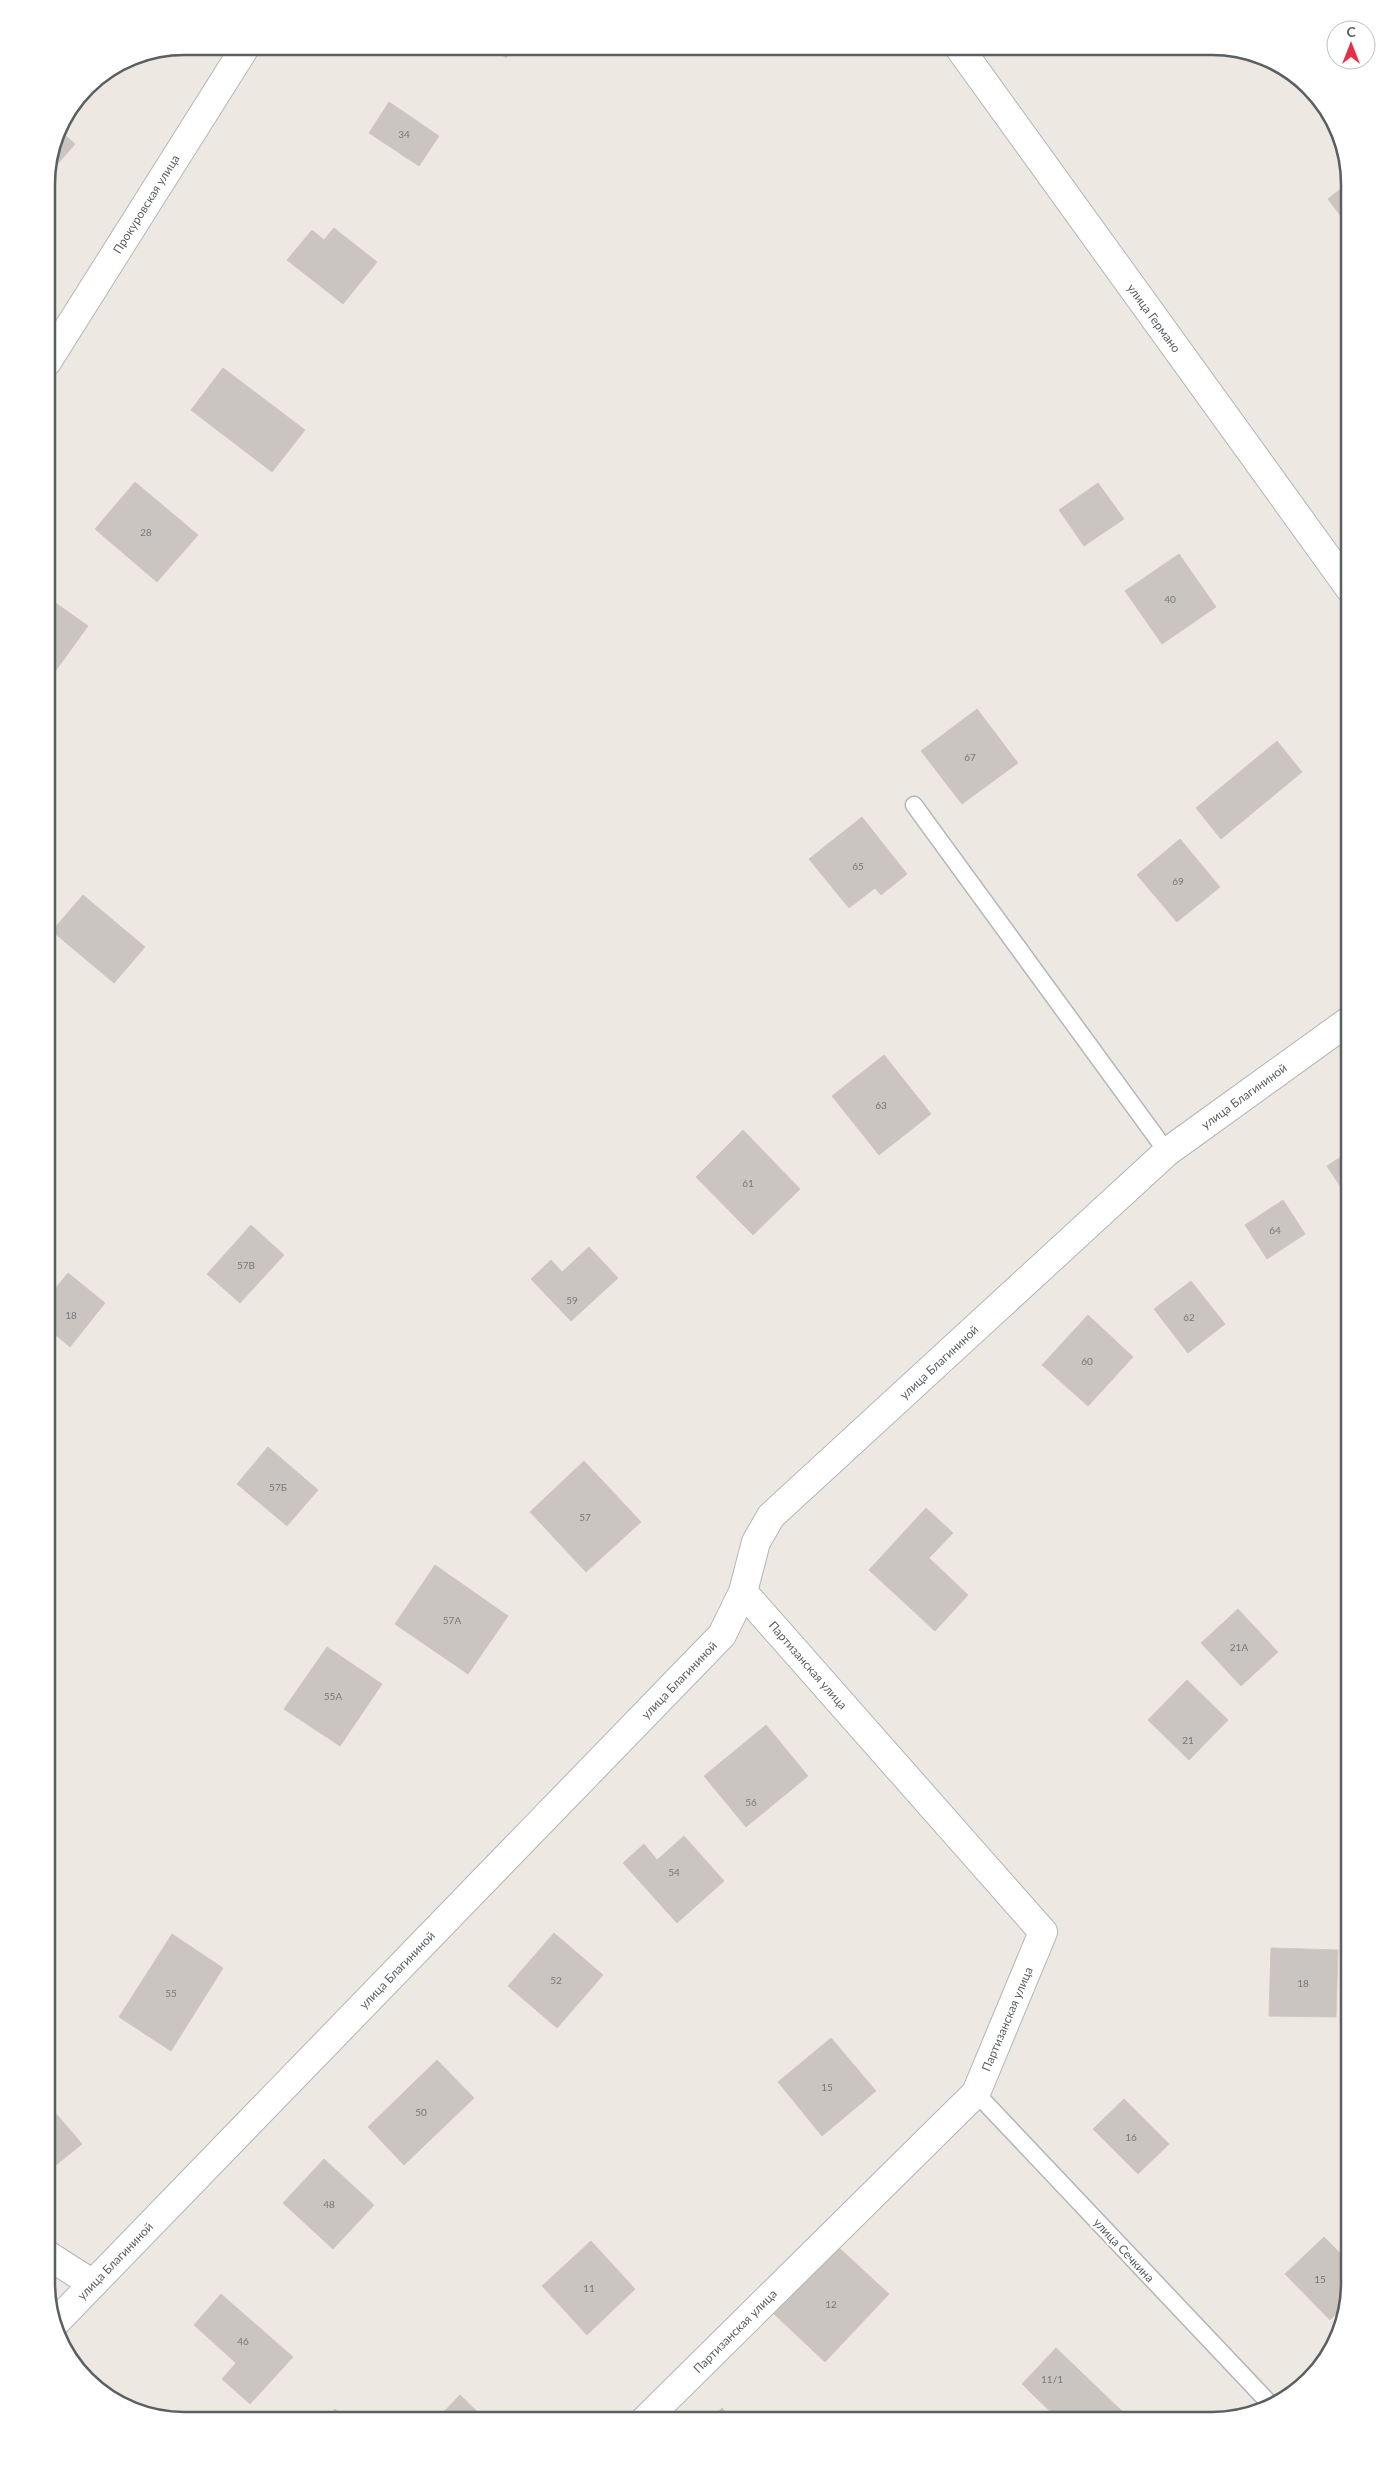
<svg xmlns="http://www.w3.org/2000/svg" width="1396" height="2467" viewBox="0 0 1396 2467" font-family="Lato,sans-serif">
<rect width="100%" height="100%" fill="#ede8e1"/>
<g fill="#cac5c1" stroke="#d1c8c0">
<path d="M490,46H515L506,58Z"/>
<path d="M389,102L439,136L419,166L369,133Z"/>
<path d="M58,129L75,144L47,176L57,131Z"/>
<path d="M1349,182L1350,184V228L1328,199Z"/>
<path d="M334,228L377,262L343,304L287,260L312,230L324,240Z"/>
<path d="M223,368L305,430L272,472L191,410Z"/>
<path d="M135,482L198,535L157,582L95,529Z"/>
<path d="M1098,483L1124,519L1084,546L1059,510Z"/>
<path d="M1179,554L1216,607L1162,644L1125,591Z"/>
<path d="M46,596L88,626L46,684Z"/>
<path d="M977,709L1018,763L962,804L921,751Z"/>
<path d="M1277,741L1302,772L1221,839L1196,808Z"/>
<path d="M862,817L907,874L881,895L875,888L849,908L809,859Z"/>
<path d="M1180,839L1220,887L1177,922L1137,875Z"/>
<path d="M83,895L145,947L114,983L52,931Z"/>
<path d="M884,1055L931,1114L879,1155L832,1096Z"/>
<path d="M743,1130L800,1189L753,1235L696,1177Z"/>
<path d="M1350,1151V1197L1348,1198L1327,1166Z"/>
<path d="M1283,1200L1305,1234L1267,1259L1245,1225Z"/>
<path d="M251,1225L284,1255L240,1303L207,1274Z"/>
<path d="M589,1247L618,1278L571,1321L531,1279L551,1260L562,1272Z"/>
<path d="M68,1273L105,1303L70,1347L46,1327V1300Z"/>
<path d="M1191,1281L1225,1324L1188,1353L1154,1309Z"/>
<path d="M1088,1315L1133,1357L1088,1406L1042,1365Z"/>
<path d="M268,1447L318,1490L287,1526L237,1484Z"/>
<path d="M584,1461L641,1522L586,1572L530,1512Z"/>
<path d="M926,1508L953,1533L929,1558L968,1595L935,1631L869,1570Z"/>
<path d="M435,1565L508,1616L468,1674L395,1624Z"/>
<path d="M1238,1609L1278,1652L1241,1686L1201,1643Z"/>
<path d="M327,1647L382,1684L340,1746L284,1709Z"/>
<path d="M1187,1680L1228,1720L1189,1760L1148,1720Z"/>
<path d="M766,1725L808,1776L746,1827L704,1776Z"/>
<path d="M684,1836L724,1881L677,1923L623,1863L644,1844L657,1860Z"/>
<path d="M554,1933L603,1975L557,2028L508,1986Z"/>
<path d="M172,1934L223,1968L171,2051L119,2017Z"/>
<path d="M1271,1948L1338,1950L1336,2017L1269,2016Z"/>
<path d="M831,2038L876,2091L822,2136L778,2082Z"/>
<path d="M437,2060L474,2098L404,2165L368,2127Z"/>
<path d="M1124,2099L1169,2144L1138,2174L1093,2129Z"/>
<path d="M46,2102L82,2144L51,2169L46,2164Z"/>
<path d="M324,2159L374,2205L333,2249L283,2203Z"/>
<path d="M1324,2237L1350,2263V2284L1342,2308L1330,2320L1285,2274Z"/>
<path d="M591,2241L635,2289L587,2335L542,2286Z"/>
<path d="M837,2246L889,2294L825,2362L773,2313Z"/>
<path d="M221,2294L293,2357L250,2404L222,2379L236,2363L194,2325Z"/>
<path d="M1056,2348L1126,2415L1121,2421H1060L1022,2384Z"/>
<path d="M460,2395L487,2421H435Z"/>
<path d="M722,2408L734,2421H709Z"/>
<path d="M335,2409L347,2421H325Z"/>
</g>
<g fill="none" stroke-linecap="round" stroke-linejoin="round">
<defs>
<g id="lane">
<path d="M914,805L1167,1152"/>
<path d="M976,2093L1273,2407"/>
</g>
<g id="street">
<path d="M47,362L246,46"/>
<path d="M46,2254L93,2284"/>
<path d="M55,2323L722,1635L743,1592L756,1542L771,1516L1167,1152L1350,1020"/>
<path d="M644,2421L976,2093L1043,1932L743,1592"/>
</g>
<path id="secondary" d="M958,46L1350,589"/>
</defs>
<use href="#lane" stroke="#b2b6b9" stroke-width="19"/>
<use href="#street" stroke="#b2b6b9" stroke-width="30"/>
<use href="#secondary" stroke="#b1b6b9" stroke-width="30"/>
<use href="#lane" stroke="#fff" stroke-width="16"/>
<use href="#street" stroke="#fff" stroke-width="28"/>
<use href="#secondary" stroke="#fff" stroke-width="28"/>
</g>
<g text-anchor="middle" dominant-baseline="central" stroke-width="4" stroke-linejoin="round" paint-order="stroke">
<g font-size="10" fill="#76787a">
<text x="404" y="134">34</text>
<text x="146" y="532">28</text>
<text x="1170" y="599">40</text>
<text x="970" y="757">67</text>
<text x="858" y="866">65</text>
<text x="1178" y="881">69</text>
<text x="881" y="1105">63</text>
<text x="748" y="1183">61</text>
<text x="1275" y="1230">64</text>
<text x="246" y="1265">57В</text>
<text x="572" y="1300">59</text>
<text x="71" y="1315">18</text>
<text x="1189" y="1317">62</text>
<text x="1087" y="1361">60</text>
<text x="278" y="1487">57Б</text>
<text x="585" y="1517">57</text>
<text x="452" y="1620">57А</text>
<text x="1239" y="1647">21А</text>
<text x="333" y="1696">55А</text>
<text x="1188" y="1740">21</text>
<text x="751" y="1802">56</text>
<text x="674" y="1872">54</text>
<text x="556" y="1980">52</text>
<text x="1303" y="1983">18</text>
<text x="171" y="1993">55</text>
<text x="827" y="2087">15</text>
<text x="421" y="2112">50</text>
<text x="1131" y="2137">16</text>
<text x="329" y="2204">48</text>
<text x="1320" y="2279">15</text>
<text x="589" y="2288">11</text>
<text x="831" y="2304">12</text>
<text x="243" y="2341">46</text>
<text x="1052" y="2379">11/1</text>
</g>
<g font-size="12" fill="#5a5f62" stroke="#fff">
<text transform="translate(146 204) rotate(-58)">Прокуровская улица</text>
<text transform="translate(1154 318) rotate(54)">улица Германо</text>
<text transform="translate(1244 1096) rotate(-36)">улица Благининой</text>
<text transform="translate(939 1362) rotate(-43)">улица Благининой</text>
<text transform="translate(808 1665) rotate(49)">Партизанская улица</text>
<text transform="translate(679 1680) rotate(-46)">улица Благининой</text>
<text transform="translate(397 1970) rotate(-46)">улица Благининой</text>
<text transform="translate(1007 2019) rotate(-67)">Партизанская улица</text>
<text transform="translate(1124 2250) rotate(47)">улица Сечкина</text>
<text transform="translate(115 2261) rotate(-46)">улица Благининой</text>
<text transform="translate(735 2331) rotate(-45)">Партизанская улица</text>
</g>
</g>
<path d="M0 0H1396V2467H0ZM184 55H1212A129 129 0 0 1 1341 184V2283A129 129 0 0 1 1212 2412H184A129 129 0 0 1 55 2283V184A129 129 0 0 1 184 55Z" fill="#fff" fill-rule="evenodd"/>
<path fill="none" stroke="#5a5f62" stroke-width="2.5" d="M184 55H1212A129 129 0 0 1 1341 184V2283A129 129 0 0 1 1212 2412H184A129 129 0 0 1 55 2283V184A129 129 0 0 1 184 55Z"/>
<g transform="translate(1351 45)"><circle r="24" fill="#ffffff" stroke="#bdbfc0"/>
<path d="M0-4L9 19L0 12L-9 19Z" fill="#e52f49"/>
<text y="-8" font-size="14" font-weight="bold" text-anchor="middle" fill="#5a5f62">С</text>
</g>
</svg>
